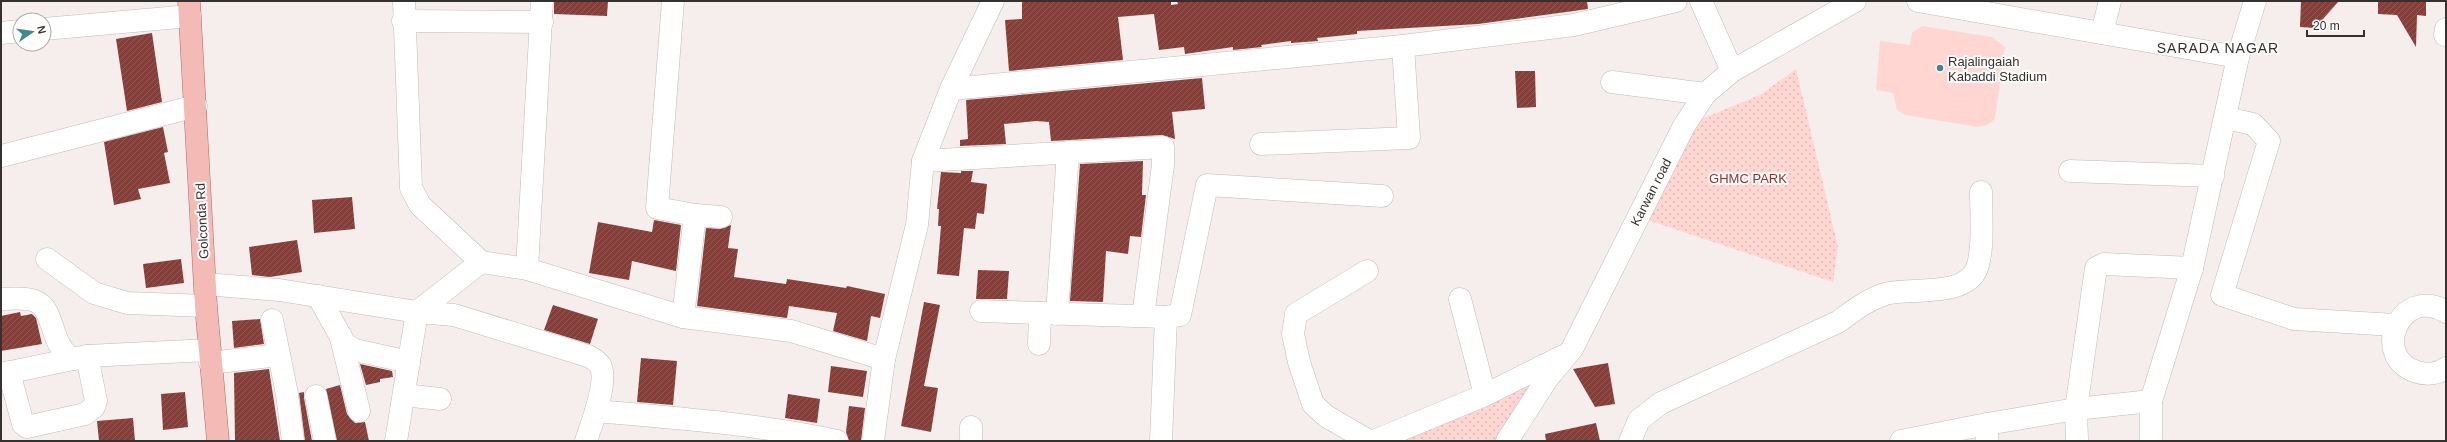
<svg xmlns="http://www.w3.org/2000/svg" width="2447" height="442" viewBox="0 0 2447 442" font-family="Helvetica,sans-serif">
<defs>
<pattern id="park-dots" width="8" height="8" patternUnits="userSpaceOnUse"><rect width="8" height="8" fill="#ffd6d2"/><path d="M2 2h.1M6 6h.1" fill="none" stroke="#dbb8b5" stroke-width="1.8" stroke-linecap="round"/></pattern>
<pattern id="building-hatch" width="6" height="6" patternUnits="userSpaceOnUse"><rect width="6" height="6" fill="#853f3b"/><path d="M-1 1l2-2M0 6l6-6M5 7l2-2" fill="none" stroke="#915956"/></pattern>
</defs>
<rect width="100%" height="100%" fill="#f5eeed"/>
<g fill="url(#park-dots)">
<path d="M1796,69L1838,247L1833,282L1639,217L1684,126L1760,95Z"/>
<path d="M1547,379L1497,441H1373Z"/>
</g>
<path fill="#ffd6d2" d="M1922,26L1992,37L2005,47L1995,119L1987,125L1978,127L1905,115L1897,110L1893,93L1876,90L1880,41L1910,45L1912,33Z"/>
<g fill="url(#building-hatch)">
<path d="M554,1H608L607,16L554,14Z"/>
<path d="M1022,1H1171V5L1178,4L1177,1H1587L1588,9L1478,24L1357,31V34L1317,38L1318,41L1291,43V41L1261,45L1262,47L1233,50V47L1185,54L1184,47L1159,50L1154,14L1118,17L1123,60L1009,71L1005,20L1022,19Z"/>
<path d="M2301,1H2339L2315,28L2300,27Z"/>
<path d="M2378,1H2426V16L2417,15L2416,47L2397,15L2378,14Z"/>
<path d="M152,33L162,102L127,111L116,39Z"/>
<path d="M1515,71H1535L1536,107L1517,108Z"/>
<path d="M1202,78L1205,109L1172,112L1175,139L1162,135L1051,141L1049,122L1036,121L1004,124L1006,144L960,146V140L968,139L966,100Z"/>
<path d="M163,127L168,152L164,153L170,183L138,189L141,199L114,205L104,142Z"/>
<path d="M1143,161L1142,195H1146L1141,237L1130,236L1128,254L1106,251L1103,302L1070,301L1080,164Z"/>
<path d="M961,171H973L971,182L987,184L984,214L977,213L975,229L964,228L959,276L937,274L941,226H938L939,209H937L941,172L961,173Z"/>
<path d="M352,197L355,229L314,233L312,200Z"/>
<path d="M654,220L681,225L676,271L632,261L629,280L589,273L598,222L652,232Z"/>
<path d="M731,225L728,248L738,249L734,277L786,284L787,279L846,288L847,286L885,294L880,318L871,316L867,341L833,331L837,313L789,306L787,318L697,306L706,228L720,229Z"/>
<path d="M297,240L302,272L270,277L252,275L249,247Z"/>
<path d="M181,259L184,283L146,288L143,264Z"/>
<path d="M978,270L1009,271L1007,299H976Z"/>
<path d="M924,302L940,305L924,386L938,388L931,432L901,426Z"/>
<path d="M553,305L598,319L590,344L544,330Z"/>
<path d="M20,312L21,316L32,314L36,318L42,344L1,351V316Z"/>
<path d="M260,319L264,344L234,348L232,321Z"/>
<path d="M641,358L677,361L673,405L637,402Z"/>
<path d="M1608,363L1615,404L1595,407L1573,369Z"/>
<path d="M360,364L392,371L393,377L380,379V382L366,385Z"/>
<path d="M831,366L867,371L863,397L828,392Z"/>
<path d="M269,369L280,441H235L234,373Z"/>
<path d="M340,385L347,414L355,423L365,422L369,441H337L326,389Z"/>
<path d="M185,392L188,427L163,430L161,394Z"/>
<path d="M304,392V398L312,441H305L299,393Z"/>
<path d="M788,394L820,399L817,423L785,418Z"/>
<path d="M849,406L865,408L861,441H849L846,432Z"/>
<path d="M133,418L135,441H99L97,421Z"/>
<path d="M1596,423L1600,441H1546L1545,434Z"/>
</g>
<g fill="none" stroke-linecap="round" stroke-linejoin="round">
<defs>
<g id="minor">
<path d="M404,1L411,188L420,205L481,262L527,269L683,317L791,331L884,359"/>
<path d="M673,1L657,208L695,215L721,217"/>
<path d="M1701,1L1732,71"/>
<path d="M1918,1L2238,57"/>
<path d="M403,21L542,22"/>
<path d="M44,29L190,16"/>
<path d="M1,33L20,31"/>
<path d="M2102,33L2110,1"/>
<path d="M2445,35L2446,29"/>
<path d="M1612,82L1705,94"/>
<path d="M951,89L1403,46L1574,25L1676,1"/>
<path d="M2225,118L2253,124L2269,141L2222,295L2294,319L2395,325"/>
<path d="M1261,144L1409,138L1403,46"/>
<path d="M1,156L196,106"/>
<path d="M923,161L1163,147V165L1143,316"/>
<path d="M2070,171L2213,176"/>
<path d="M47,259L94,293L127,303L206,306"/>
<path d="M527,269L542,1"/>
<path d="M1367,271L1296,314L1293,334L1299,362L1313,404L1326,416L1369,441"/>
<path d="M205,284L279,290L417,312L454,315L588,356C592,358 597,361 600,365C609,381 591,425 586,441"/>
<path d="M318,296L345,344L355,350L409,362"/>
<path d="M1,299C12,299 24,297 35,301C56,309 49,346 73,359L87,356L209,350"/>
<path d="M1460,299L1485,395"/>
<path d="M981,311L1166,317L1161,441"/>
<path d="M2446,312C2401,284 2369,357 2417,372C2427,375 2438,374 2446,368"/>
<path d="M1057,314L1068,152"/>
<path d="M683,317L695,215"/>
<path d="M1166,317L1180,315L1207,185L1382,196"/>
<path d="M272,320L287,394L293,441"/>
<path d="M341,338L359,411"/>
<path d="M1039,344L1040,313"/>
<path d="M210,363L279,355"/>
<path d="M9,372L23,424L27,427L85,414L94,407L96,401L87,356"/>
<path d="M1,374L73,359"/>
<path d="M404,395L440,399"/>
<path d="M316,396L325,441"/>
<path d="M2151,401L2192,268L2238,57L2255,1"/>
<path d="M596,411C677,418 758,424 837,441"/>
<path d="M971,427V441"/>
<path d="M396,441L417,312L481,262"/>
<path d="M873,441L884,359L917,225L923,161L951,89L993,1"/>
<path d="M1374,441L1485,395L1561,357"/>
<path d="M1507,441L1547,379L1572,349L1684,126L1705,94L1732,71L1855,1"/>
<path d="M1630,441L1639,420L1661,403L1838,322C1853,311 1867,300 1885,294C1909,287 1966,298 1977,268C1984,248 1981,214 1981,192"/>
<path d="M1901,441L1987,424"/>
<path d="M1987,441V424L2076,409L2151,401V441"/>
<path d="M2077,441L2076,409L2096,268L2104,264L2192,268"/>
</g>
<path id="major" d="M189,1L206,306L218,441"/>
</defs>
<use href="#minor" stroke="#c1bbba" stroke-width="23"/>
<use href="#major" stroke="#ac6c68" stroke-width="23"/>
<use href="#minor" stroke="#fff" stroke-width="22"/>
<use href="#major" stroke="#f4bab6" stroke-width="22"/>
</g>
<circle fill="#40878e" stroke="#fffcfc" stroke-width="1.5" cx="1940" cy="68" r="4"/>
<g text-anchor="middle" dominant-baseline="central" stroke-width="4" stroke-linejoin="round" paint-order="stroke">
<g font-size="13" fill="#343231" stroke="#fffcfc" text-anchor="start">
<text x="1948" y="61">Rajalingaiah<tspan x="1948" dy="15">Kabaddi Stadium</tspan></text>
</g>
<g font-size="13" fill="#8f3231" stroke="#fffcfc">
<text x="1748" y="178">GHMC PARK</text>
</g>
<g font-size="13" fill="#343231" stroke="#fffcfc">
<text transform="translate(1651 192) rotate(-63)">Karwan road</text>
<text transform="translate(202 221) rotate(-93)">Golconda Rd</text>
</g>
<g font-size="14" letter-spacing="1" fill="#343231" stroke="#fffcfc">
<text x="2218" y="48">SARADA NAGAR</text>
</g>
</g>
<rect width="2447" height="442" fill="none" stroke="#343231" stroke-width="4"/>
<g transform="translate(32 32) rotate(77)"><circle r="19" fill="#fffcfc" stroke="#aeabab"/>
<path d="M0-3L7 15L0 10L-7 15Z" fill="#40878e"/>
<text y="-6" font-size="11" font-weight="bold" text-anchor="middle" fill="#343231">N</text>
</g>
<path d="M2307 30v6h57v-6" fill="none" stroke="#343231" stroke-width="2"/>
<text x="2313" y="30" font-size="12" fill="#343231" stroke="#fffcfc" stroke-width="3" paint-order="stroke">20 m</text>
</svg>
